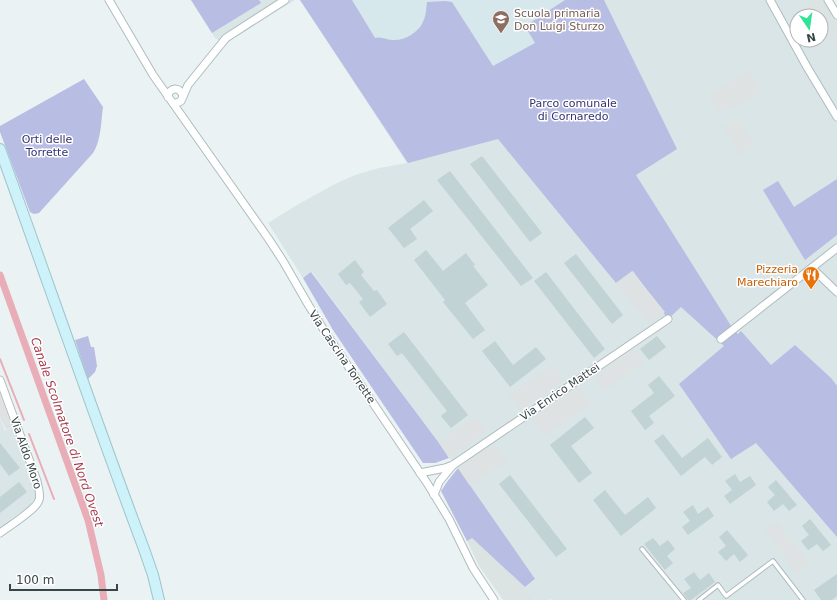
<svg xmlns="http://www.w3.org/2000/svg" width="837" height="600" viewBox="0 0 837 600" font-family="'DejaVu Sans',sans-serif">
<rect width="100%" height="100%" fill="#eaf2f3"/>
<g fill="#d9e5e7">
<path d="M191,0H295L231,40L226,45L215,38Z"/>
<path d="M300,0H768L837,119V600H552L551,599L549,600H535L525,587L535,580L458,468L449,458L439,443L312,272L303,278L268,223L297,205L333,185L355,175L379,168L407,163Z"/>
<path d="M772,0H810L805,3L812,16H797V40H821V31L828,44L837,38V115Z"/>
<path d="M0,418L5,431L12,427L35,492V498L28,507L0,527Z"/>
</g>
<g fill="#dbe3e3">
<path d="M810,0H828L837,15V38L828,44L821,31V16H812L805,3Z"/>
<path d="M471,537L525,587L535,600H503L479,566L467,541Z"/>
</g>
<path fill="#d6e8eb" d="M352,0H565L525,26L535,43L493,66L452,2L426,15L422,24L416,31L407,37L398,40H392L378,37L375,35Z"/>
<g fill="#b8bde3">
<path d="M191,0H259L261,3L212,33Z"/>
<path d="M300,0H352L375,38C381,36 387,40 393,40C404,41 417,33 422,24C426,17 426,10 427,2L445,1L452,2L493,66L535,43L525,26L565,0H604L677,149L636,175L733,329L738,334L741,331L771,365L795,345L831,378L837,386V537L756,443L731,459L679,384L724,346L681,307L668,319L633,271L616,283L498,139L408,163Z"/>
<path d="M84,79L103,107C101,122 101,141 93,153L39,213L34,214L30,212L0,132V126Z"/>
<path d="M837,179V235L805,260L763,190L778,181L794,207Z"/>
<path d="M311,272L439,443L449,458L435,463H423L333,330L303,278Z"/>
<path d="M88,336L91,347H94L97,366L95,372L88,379L75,340Z"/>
<path d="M458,468L535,579L525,587L472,538L467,541L441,491L447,482Z"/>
</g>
<g fill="#dee2e2">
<path d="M750,71L761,91L738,106L717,113L710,94Z"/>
<path d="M738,117L755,145L740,155L723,127Z"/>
<path d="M632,271L665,312L649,324L616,283Z"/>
<path d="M634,349L644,363L604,391L593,377Z"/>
<path d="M554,365L564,380L520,410L509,395Z"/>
<path d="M578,388L591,404L544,436L532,418Z"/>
<path d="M0,393L12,427L6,430L0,417Z"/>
<path d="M476,417L487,432L449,458L439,443Z"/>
<path d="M494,444L507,461L470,486L458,468Z"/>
<path d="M777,522L810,564L797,574L764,531Z"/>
</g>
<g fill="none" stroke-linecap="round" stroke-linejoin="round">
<g stroke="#e9adb8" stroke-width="2">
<path d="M0,359L24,420"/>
<path d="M29,434L54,499"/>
</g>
<path stroke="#e9adb8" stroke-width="7" d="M0,275L88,520L101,575L104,600"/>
</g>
<g fill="#c1d3d4">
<path d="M482,156L542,233L530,242L470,164Z"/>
<path d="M450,171L533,278L521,286L437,180Z"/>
<path d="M424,200L433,211L410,229L417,239L404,248L388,228Z"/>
<path d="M426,250L443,271L466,253L475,265L473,266L488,285L465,303L485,330L473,339L443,302L445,300L414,260Z"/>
<path d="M576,254L623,315L612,324L564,263Z"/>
<path d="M355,260L364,272L361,275L374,291L377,290L387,304L370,317L359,302L363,299L350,283L346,285L338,274Z"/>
<path d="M546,272L605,349L594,358L534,281Z"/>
<path d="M404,332L468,415L451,428L441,416L447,411L402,353L397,356L388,344Z"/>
<path d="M657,336L666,347L649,360L640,349Z"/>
<path d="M495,341L513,365L536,347L546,359L510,387L482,351Z"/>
<path d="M659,376L675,396L649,416L654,423L645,430L631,411L654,393L648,385Z"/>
<path d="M585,417L594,428L571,446L592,473L579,483L550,445Z"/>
<path d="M663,434L682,458L708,438L722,457L712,465L705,457L681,476L654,441Z"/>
<path d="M0,443L20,468L9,476L0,464Z"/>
<path d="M735,474L740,482L750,476L756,485L730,504L724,496L732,490L725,481Z"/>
<path d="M510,475L567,549L556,557L499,484Z"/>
<path d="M776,480L797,505L789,511L783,504L774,511L767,502L775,495L768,487Z"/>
<path d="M19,482L27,492L0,513V497Z"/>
<path d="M605,490L625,515L648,497L656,508L621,536L593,500Z"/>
<path d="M693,505L698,514L708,507L714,516L688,535L682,527L690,521L683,512Z"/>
<path d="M810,519L831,545L823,551L817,544L808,550L801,541L809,535L802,526Z"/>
<path d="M727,530L748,555L740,562L734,554L726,561L718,552L726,546L719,537Z"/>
<path d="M653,538L660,546L668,540L675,549L667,556L673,563L665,570L644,544Z"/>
<path d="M694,572L700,580L709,573L715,582L691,600H688L683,593L691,588L684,579Z"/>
<path d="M837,574V596L832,600H821L814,590Z"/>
</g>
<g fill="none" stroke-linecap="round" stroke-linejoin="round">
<defs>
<g id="lane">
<path d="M642,549L684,600"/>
<path d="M699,600L718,585L726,596L773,561L803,600"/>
</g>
<g id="street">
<path d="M109,0L153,75L268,238L283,261L309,306L327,335L427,483L449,519L473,568L494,600"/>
<path d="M770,0L807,67L837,117"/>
<path d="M828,0L837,15"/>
<path d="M168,97C169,87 180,86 183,96"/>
<path d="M173,103H177L181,101L188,85L226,38L285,0"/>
<path d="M812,268L837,292"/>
<path d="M721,339L837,248"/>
<path d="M0,380L37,481C38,487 41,494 39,500C36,510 9,526 0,533"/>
<path d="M420,473L445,468L453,465L668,319"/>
<path d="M434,495L439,482L453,465"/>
</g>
<path id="secondary" d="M0,149C48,282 94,416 144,549L153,575L159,600"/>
</defs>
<use href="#lane" stroke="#aebdbe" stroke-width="5.5"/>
<use href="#street" stroke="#aebdbe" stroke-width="9"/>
<use href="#secondary" stroke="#9dc4cb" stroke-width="12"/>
<use href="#lane" stroke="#fff" stroke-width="3.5"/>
<use href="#street" stroke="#fff" stroke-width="7"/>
<use href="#secondary" stroke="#cef2f9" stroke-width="10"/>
</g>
<defs>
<symbol id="school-pin" viewBox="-11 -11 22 30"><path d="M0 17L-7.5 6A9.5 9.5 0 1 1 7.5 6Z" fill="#8d6e63" stroke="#fff"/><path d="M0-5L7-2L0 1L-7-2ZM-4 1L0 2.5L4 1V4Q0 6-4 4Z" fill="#fff"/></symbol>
<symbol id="restaurant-pin" viewBox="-11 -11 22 30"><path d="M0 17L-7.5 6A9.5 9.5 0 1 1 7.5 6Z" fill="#e8710a" stroke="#fff"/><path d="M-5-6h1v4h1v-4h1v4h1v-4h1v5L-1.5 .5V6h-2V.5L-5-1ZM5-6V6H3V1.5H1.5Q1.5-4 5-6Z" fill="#fff"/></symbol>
</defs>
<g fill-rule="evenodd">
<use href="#school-pin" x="491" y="9" width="20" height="27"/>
<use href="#restaurant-pin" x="801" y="265" width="20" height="27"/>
</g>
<g text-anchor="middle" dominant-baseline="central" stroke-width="3" stroke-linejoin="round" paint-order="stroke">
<g font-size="11" fill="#785e54" stroke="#fff" text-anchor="start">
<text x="514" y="13">Scuola primaria<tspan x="514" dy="13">Don Luigi Sturzo</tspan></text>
</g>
<g font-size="11" fill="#343273" stroke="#fff">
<text x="573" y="103">Parco comunale<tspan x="573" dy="13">di Cornaredo</tspan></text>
<text x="47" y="139">Orti delle<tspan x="47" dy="13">Torrette</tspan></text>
</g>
<g font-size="11" fill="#c56008" stroke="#fff" text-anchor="end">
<text x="798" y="269">Pizzeria<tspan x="798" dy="13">Marechiaro</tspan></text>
</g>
<g font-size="11" fill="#394647" stroke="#fff">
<text transform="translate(342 357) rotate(56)">Via Cascina Torrette</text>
<text transform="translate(560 392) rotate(-34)">Via Enrico Mattei</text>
<text transform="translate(26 453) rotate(71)">Via Aldo Moro</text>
</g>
<g font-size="12" font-style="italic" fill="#a83d4e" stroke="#fff">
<text transform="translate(67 432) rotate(71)">Canale Scolmatore di Nord Ovest</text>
</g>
</g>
<g transform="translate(809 28) rotate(167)"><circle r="19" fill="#ffffff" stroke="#b0b5b5"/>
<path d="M0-3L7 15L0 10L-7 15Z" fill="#31e396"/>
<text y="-6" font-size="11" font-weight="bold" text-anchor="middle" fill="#394647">N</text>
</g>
<path d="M10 584v6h107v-6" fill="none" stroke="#394647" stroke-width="2"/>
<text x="16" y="584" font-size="12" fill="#394647" stroke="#ffffff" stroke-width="3" paint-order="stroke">100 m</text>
</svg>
